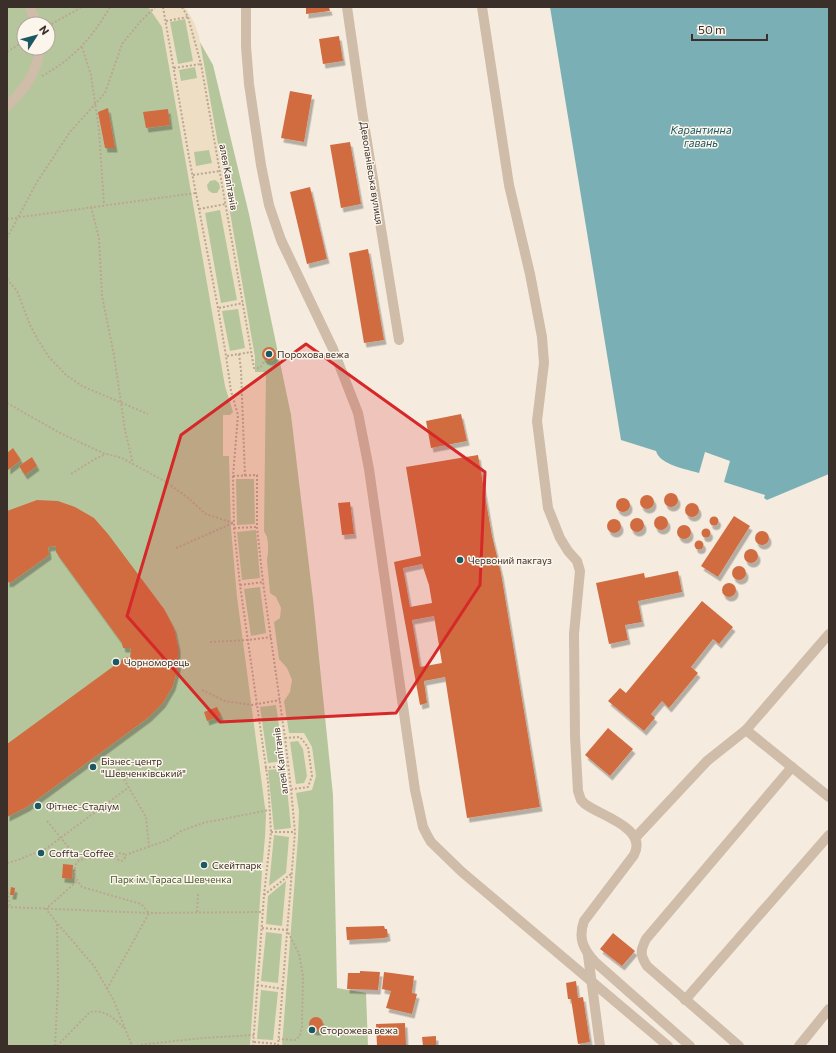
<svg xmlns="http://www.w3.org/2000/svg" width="836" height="1053" viewBox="0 0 836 1053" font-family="Commissioner,sans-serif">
<defs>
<filter id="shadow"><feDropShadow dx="2.5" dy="4.5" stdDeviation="0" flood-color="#0004"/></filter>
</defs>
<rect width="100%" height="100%" fill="#f5ecdf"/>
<path fill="#b6c69c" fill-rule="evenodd" d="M7,7H180L213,65L249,214L291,415L313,599L333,795L337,988L366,993L368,1046H7ZM24,24H48V48H24Z"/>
<path fill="#eedec4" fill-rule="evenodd" d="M155,7H185L194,22L199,36L224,178L228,181L230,184L229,191L227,195L255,357V372H266L264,531L267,537L268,544V552L267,560L270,593L276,597L281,608L280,618L274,622L279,659L287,668L292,680L290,692L284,701L289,733H304L312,747L316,776L312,790L296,793L299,811L298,838L282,1046H250L262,871L265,837L266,815L237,597L231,528L229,456H223V415H230L233,412L225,386L221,363L162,27L149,8ZM185,19L193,61L178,64L170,22ZM195,67L197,78L181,81L179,70ZM209,150L212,163L196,166L194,152ZM215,180L219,183L220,188L217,193H212L208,190L207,185L210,181ZM220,210L237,300L221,303L205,213ZM238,309L245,348L230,351L222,311ZM236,479H254L255,524L237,525ZM256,530L260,578L242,580L237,532ZM260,587L266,633L251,636L244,589ZM276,705L284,761L268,763L260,707ZM298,741L303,749L307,776L304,783L296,784L290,742ZM285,768L291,828L274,830L268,770ZM274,835L289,837L286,873L269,886ZM286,881L282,926L266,924L268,896ZM266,932L282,934L278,983L261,981ZM261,990L278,992L273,1040L257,1039Z"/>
<path fill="#7ab0b5" d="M550,7H829V474L767,500L764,498L765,495L724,482L730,461L705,452L699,473C686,469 660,465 656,451L621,440Z"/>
<g fill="#d16c41" fill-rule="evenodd" filter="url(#shadow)">
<path d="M306,7H329L330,11L306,14Z"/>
<path d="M339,36L343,61L323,64L319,39Z"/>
<path d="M290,91L312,95L304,142L281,138Z"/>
<path d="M108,108L115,148H105L98,112Z"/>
<path d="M168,109L170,125L146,128L143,112Z"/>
<path d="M350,142L361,204L341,208L330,145Z"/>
<path d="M310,187L327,259L307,264L290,192Z"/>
<path d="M368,249L384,340L364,343L349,253Z"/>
<circle cx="269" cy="354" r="7"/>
<path d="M461,414L467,441L431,448L426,421Z"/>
<path d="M13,448L21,460L8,470L7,453Z"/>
<path d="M478,455L492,536L501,573L540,807L467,818L445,677L424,681L427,703L420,705L394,562L421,556L406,467ZM422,564L429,585L432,603L410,607L403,568ZM434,616L442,663L420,667L412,620Z"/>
<path d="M32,457L37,466L25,475L19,466Z"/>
<circle cx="671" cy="500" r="7"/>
<circle cx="647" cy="502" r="7"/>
<circle cx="623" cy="505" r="7"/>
<path d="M37,500L58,501L75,507L94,518L108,534L164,609L174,628L178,647V667L173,686L163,703L149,717L27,807L7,817V744L122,660L124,657L130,658L131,648H123L122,643L58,555L56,552V546L48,547L49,555L10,583L9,582L7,583V511Z"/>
<path d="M350,502L354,534L342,535L338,503Z"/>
<circle cx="692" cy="510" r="7"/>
<circle cx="661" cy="523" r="7"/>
<path d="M734,516L750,526L718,577L701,566Z"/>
<circle cx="714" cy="521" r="4.5"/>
<circle cx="637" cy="525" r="7"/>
<circle cx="614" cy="526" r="7"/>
<circle cx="684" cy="532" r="7"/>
<circle cx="706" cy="533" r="4.5"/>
<circle cx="762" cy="538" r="7"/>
<circle cx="699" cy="545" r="4.5"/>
<circle cx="751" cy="556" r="7"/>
<circle cx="739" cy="573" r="7"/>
<path d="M678,571L682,592L638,601L642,622L625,625L628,640L609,644L596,583L644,573L645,578Z"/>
<circle cx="729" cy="590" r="7"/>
<path d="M702,601L733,627L719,644L713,639L691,667L698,673L669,708L662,701L651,714L655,718L644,731L608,701L620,688L626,693Z"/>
<path d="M217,707L221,716L207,721L204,712Z"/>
<path d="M608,728L633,749L610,776L585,755Z"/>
<path d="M63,864L73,865L72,879L62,878Z"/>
<path d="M11,887L15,888L14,895H10Z"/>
<path d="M384,926L385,929H387L388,937H385V938L347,940L346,927Z"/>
<path d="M613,933L635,951L622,966L600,949Z"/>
<path d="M360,971L380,972L378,990L347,989L348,973H360Z"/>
<path d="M384,972L414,976L412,993L417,994L412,1014L386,1008L391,991L382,989Z"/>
<path d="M576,981L578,998L583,997L590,1042L578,1044L571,999H568L566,983Z"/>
<circle cx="316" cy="1024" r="7"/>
<path d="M405,1023L406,1046H377L376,1024Z"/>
<path d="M436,1036V1046H423L422,1037Z"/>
</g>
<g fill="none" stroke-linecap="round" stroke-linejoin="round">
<g stroke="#bba693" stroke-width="2" stroke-dasharray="2 2" stroke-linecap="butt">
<path d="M163,7L189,157L218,308L226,356L231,391L238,415L233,476L234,528L240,585L268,782L271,832L264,895L253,1046"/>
<path d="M182,7L188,17L201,64L254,368H260L265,360"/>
<path d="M166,21L188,17"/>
<path d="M48,26L82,7"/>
<path d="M82,47L91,75L99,130L104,205"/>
<path d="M7,52L24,41"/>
<path d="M174,68L201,64"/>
<path d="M42,76C73,59 92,38 110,7"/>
<path d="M193,175L220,171"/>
<path d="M91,207L99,238L102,296L114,355L125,430L133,464"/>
<path d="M199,209L226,204"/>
<path d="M7,219L196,193"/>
<path d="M7,238L37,182L70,132L105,93L122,44L140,22L155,7"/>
<path d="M7,279L17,291L30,325L38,340L49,357L66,375L82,386L148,414"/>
<path d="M219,308L243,303"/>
<path d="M239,354L241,370L245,476"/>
<path d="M227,356L251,352"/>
<path d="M7,403L60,433L103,453L122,458L166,482L187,497L206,514L233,523"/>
<path d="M71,474L95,459L106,454"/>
<path d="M233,476L257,475V527L263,582L285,738L291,789L295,832L278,1046"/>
<path d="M234,528L257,527"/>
<path d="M176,548L233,523"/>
<path d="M240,585L263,582"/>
<path d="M210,642L248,640L271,637"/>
<path d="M202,690L225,701L252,705L280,700"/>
<path d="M285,738L300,737L308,747L312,776L308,787L292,789"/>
<path d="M265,768L288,765"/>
<path d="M118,769L146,817L149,847"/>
<path d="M47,821L79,860"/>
<path d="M271,832H295"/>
<circle cx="121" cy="857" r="4"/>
<path d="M125,855L168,840L181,831L203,823L269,810"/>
<path d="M7,863L18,860L47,848L129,787"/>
<path d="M7,888L10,907"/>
<path d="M264,895L291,874"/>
<path d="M7,907L149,913L263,912"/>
<path d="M197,912L198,894"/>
<path d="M58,924L94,966L114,1001L132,1046"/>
<path d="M262,928L287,930L299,954L303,976L302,1026L300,1036L295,1040L279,1039"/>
<path d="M257,985L283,989"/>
<path d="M107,989L149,913L141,904L82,887C78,882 74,877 75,869C75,866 76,862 79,861C86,856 108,858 117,858"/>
<path d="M254,1042L278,1044"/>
<path d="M55,1046L58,986L57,923L46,909L77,881"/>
<path d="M57,1046L90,1012C105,1009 115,1019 125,1029"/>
<path d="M137,1046L147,1044L203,1038L254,1035"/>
</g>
<g stroke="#cfbca9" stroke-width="10">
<path d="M30,7L36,24"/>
<path d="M246,7V46L249,84L261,165L269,205L281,240L333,349L358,413L369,469L415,790L423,827L427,835L431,842L462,872L668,1046"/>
<path d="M347,7L362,111L399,340"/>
<path d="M482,7L509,185L530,274L542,337L544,363L537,421L548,508L560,538L568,551L577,561L580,571L574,634L575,736L578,791L581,800L585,804C601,816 648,828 634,855L584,921C578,938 583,949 595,962L690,1046"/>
<path d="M7,106C25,89 37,73 40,48"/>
<path d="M746,730L829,797"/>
<path d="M635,838L707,761L746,730L829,634"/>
<path d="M588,955L600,1046"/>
<path d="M685,1000L829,835"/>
<path d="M739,1046L647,966C640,955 640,951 646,939L792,767"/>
<path d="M799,1046L829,1009"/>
</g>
</g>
<path fill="#d62828" fill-opacity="0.2" stroke="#d62828" stroke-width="3" stroke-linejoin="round" d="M306,344L485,472L480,585L396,713L220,722L127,616L181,435Z"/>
<g fill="#1a5962" stroke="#fcf5ec" stroke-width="1.5">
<circle cx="269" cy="354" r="4"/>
<circle cx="460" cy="560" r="4"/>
<circle cx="116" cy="662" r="4"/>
<circle cx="93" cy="767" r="4"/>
<circle cx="38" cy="806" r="4"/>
<circle cx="41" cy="853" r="4"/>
<circle cx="204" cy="865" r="4"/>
<circle cx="312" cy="1030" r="4"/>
</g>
<g text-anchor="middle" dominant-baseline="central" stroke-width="3" stroke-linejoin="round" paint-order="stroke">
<g font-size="10" fill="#3b3029" stroke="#fcf5ec">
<text transform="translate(372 173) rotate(81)">Деволанівська вулиця</text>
<text transform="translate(229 177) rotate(80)">алея Капітанів</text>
<text transform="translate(280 761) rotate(-97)">алея Капітанів</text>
</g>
<g font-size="10" fill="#3b3029" stroke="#fcf5ec" text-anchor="start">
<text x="277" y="354">Порохова вежа</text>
<text x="468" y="560">Червоний пакгауз</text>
<text x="124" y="662">Чорноморець</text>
<text x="101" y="761">Бізнес-центр<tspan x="101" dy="12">"Шевченківський"</tspan></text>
<text x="46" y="806">Фітнес-Стадіум</text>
<text x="49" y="853">Coffta-Coffee</text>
<text x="212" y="865">Скейтпарк</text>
<text x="320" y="1030">Сторожева вежа</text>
</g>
<g font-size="10" fill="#475c2a" stroke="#fcf5ec">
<text x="171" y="879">Парк ім. Тараса Шевченка</text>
</g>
<g font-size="11" font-style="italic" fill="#1a5962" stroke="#fcf5ec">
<text x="701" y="129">Карантинна<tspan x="701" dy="13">гавань</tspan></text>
</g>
</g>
<rect width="836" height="1053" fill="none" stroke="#3b3029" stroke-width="16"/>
<g transform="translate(36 36) rotate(54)"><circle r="19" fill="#fcf5ec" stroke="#afa69e"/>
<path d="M0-3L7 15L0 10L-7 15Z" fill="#1a5962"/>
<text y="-6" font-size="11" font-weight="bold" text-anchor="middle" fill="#3b3029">N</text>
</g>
<path d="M692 34v6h75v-6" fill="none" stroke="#3b3029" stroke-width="2"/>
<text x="698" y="34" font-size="12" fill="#3b3029" stroke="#fcf5ec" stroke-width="3" paint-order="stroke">50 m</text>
</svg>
